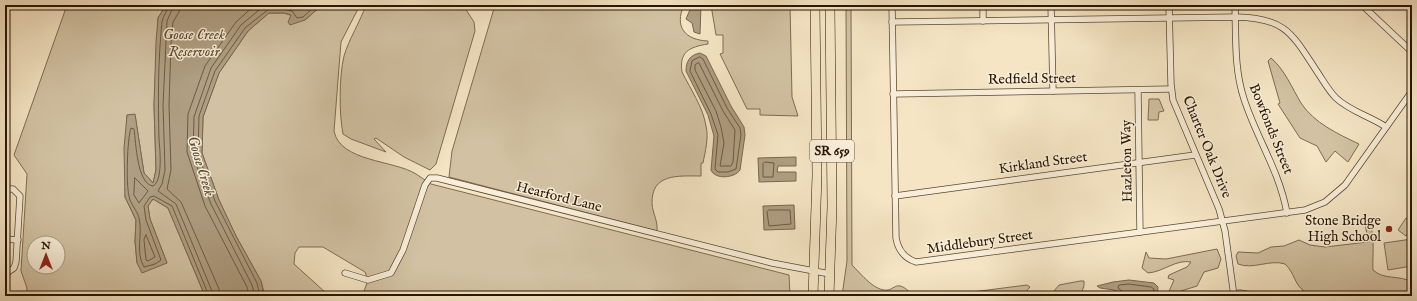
<svg xmlns="http://www.w3.org/2000/svg" width="1417" height="301" viewBox="0 0 1417 301" font-family="'IM FELL English',serif">
<rect width="100%" height="100%" fill="#f5e5c4"/>
<filter id="stains"><feTurbulence type="fractalNoise" baseFrequency=".005" numOctaves="4"/><feColorMatrix values="0 0 0 0 .2 0 0 0 0 .09 0 0 0 0 .02 0 0 0 .5 -.17"/></filter>
<radialGradient id="worn" r=".72"><stop offset=".6" stop-color="#630" stop-opacity="0"/><stop offset="1" stop-color="#630" stop-opacity=".3"/></radialGradient>
<g fill="#d2c2a3" stroke="#7d6c52" fill-rule="evenodd">
<path d="M67,5H166L158,18L154,105L156,170L153,183L144,173L135,115H127L125,197L136,220L135,241L137,263H167L150,219L148,206L153,199L168,208L205,296H26L27,288L21,271L27,174L14,155ZM34,243H58V267H34Z"/>
<path d="M322,5H360L341,42L334,131C340,162 394,160 416,174C421,177 426,181 431,184L789,275L790,296H358L363,294L368,280L365,272L323,247H299L295,253L294,264L326,293L343,296H265L261,281L236,236L219,200L202,153L203,117L219,73L248,31L269,13H284L305,20Z"/>
<path d="M366,5H463L474,22L475,31L436,164L430,170L404,157L376,138L374,139L386,152L351,139L343,134C339,113 339,77 344,56C349,39 360,22 366,5Z"/>
<path d="M495,5H684C674,27 685,40 708,41V44C689,47 679,52 682,72C691,90 703,107 706,126C709,138 705,152 703,163H701V176C678,176 651,173 652,204C653,214 658,221 657,231L449,177L452,151Z"/>
<path d="M711,5H790L792,97L798,116L760,115V109H747L720,54L723,53V35H716Z"/>
<path d="M846,5H851L852,265C861,274 875,292 888,290C893,289 895,285 900,286C906,287 910,294 916,296H842L847,261Z"/>
<path d="M1271,58C1285,70 1292,88 1301,103C1314,123 1338,134 1359,144L1348,162L1335,151L1326,162L1317,146L1300,138L1278,104L1280,103L1268,61Z"/>
<path d="M1149,99H1159L1164,111L1159,112L1158,120H1148Z"/>
<path d="M1364,216C1377,227 1372,254 1373,270C1383,280 1400,275 1412,282V296H1302L1303,290C1295,285 1294,272 1285,264C1270,259 1253,270 1238,264L1236,256L1238,252L1258,253L1271,247L1284,246L1299,240L1310,245L1325,247L1368,242Z"/>
<path d="M1406,218L1412,222V227L1406,236L1398,230Z"/>
<path d="M1412,239V266L1388,270L1384,243Z"/>
<path d="M1217,249L1221,259L1218,268L1204,272L1197,286L1181,291L1178,296H1167L1174,280L1168,278L1169,275L1187,267L1191,262C1176,259 1163,272 1148,273L1142,268L1146,252L1149,258L1166,259Z"/>
<path d="M1080,281H1084V286L1080,296H1054V291L1059,285Z"/>
<path d="M1027,285L1030,287L1022,296H941Z"/>
</g>
<g fill="#af9e82" stroke="#79674e">
<path d="M166,5H322L305,20L290,25L288,22L291,15L284,13H269L248,31L219,73L203,117L202,153L219,200L236,236L261,281L264,296H205L168,208L153,199L148,206L150,219L167,263L142,273L137,263L135,241L136,220L125,197L124,148L127,115L135,114L144,173L153,183L156,170L154,105L156,42L158,18Z"/>
<path d="M692,5H701L700,34L694,32L692,23L686,19Z"/>
<path d="M700,53L706,56L731,106L744,127L745,135L740,170C735,178 715,180 711,170L714,136L708,115L686,71C686,61 690,55 700,53Z"/>
<path d="M796,157V166H778L777,172H796V181L759,182L758,158Z"/>
<path d="M794,205L795,229L764,230L763,206Z"/>
<path d="M1129,280L1154,283L1158,287L1157,296H1122L1114,290L1100,288L1097,286L1113,282Z"/>
</g>
<g fill="none" stroke-linecap="round" stroke-linejoin="round">
<g stroke="#6c5a42" stroke-width="1">
<path d="M169,5C168,11 163,15 162,22C158,60 158,100 159,139C160,150 163,181 153,186C137,184 136,143 134,129L131,128C127,140 126,184 129,196C130,204 137,210 139,218C143,234 135,252 144,267L155,264L161,260L146,220L144,206L150,197L154,196L172,206L209,296"/>
<path d="M174,5L167,21L163,105L165,170L162,184L158,191L176,204L214,296"/>
<path d="M180,5L179,12L173,22L171,43L169,105L171,170L167,189L181,202L219,289L220,296"/>
<path d="M700,57L703,59L727,108L740,128L741,135L736,169L728,172H718L715,169L718,135L711,114L690,71L692,61Z"/>
<path d="M699,63L723,111L735,130L733,162L731,166H720L724,143L721,127L716,111L695,70V65Z"/>
<path d="M765,162L774,163L773,177H763V164Z"/>
<path d="M135,178L148,191L139,203L134,195Z"/>
<path d="M769,210H790L791,224L769,226L767,212Z"/>
<path d="M146,235L155,257L148,261L146,260L144,240Z"/>
<path d="M249,296L247,287L205,206L187,152L188,114L205,66L236,22L255,5"/>
<path d="M255,296L252,285L211,204L193,156L194,117L211,68L241,25L265,5"/>
<path d="M260,296L257,283L215,201L198,154L199,116L215,71L245,28L269,9H284L292,11L297,18L303,17L316,5"/>
<path d="M1124,296L1123,292L1118,288L1119,285L1129,284L1151,287L1154,289L1153,296"/>
</g>
<defs>
<g id="street">
<path d="M892,5L896,238C898,250 904,258 916,262L1305,210L1325,202L1345,185L1412,91"/>
<path d="M983,5V21"/>
<path d="M1051,5L1053,91"/>
<path d="M1169,5L1171,84L1173,100L1219,209L1225,231L1234,296"/>
<path d="M1235,5C1236,36 1234,69 1244,99C1257,139 1279,170 1287,213"/>
<path d="M1362,5L1412,52"/>
<path d="M892,22L1236,17C1287,18 1292,34 1318,73C1324,82 1329,91 1336,98C1351,112 1370,116 1386,127"/>
<path d="M1138,90L1140,232"/>
<path d="M893,94L1171,89"/>
<path d="M5,189H13L20,196L16,262L14,268L5,274"/>
<path d="M895,196L1195,155"/>
<path d="M5,239L18,240"/>
<path d="M345,273L368,280L391,273L403,250L425,185L430,178H437L772,263L830,274"/>
<path d="M1220,296L1240,293L1257,296"/>
</g>
<g id="primary">
<path d="M813,296L817,175L815,5"/>
<path d="M829,296L832,206L830,5"/>
</g>
</defs>
<use href="#street" stroke="#5b4932" stroke-width="7"/>
<use href="#primary" stroke="#281501" stroke-width="10"/>
<use href="#street" stroke="#f8eed9" stroke-width="5.5"/>
<use href="#primary" stroke="#f5e5c4" stroke-width="9"/>
</g>
<circle fill="#8f2418" stroke="#f8eed9" stroke-width="1.5" cx="1389" cy="229" r="4"/>
<g text-anchor="middle" dominant-baseline="central" stroke-width="3" stroke-linejoin="round" paint-order="stroke">
<rect fill="#f8eed9" stroke="#665642" stroke-width="1" x="810" y="140" width="44" height="22" rx="3"/>
<g font-size="13" font-weight="bold" fill="#281501">
<text x="832" y="151">SR 659</text>
</g>
<g font-size="14" fill="#281501" stroke="#f8eed9">
<text transform="translate(1032 79) rotate(-1)">Redfield Street</text>
<text transform="translate(1271 129) rotate(68)">Bowfonds Street</text>
<text transform="translate(1207 147) rotate(68)">Charter Oak Drive</text>
<text transform="translate(1127 161) rotate(-91)">Hazleton Way</text>
<text transform="translate(1043 163) rotate(-8)">Kirkland Street</text>
<text transform="translate(559 197) rotate(14)">Hearford Lane</text>
<text transform="translate(980 242) rotate(-8)">Middlebury Street</text>
</g>
<g font-size="14" fill="#281501" stroke="#f8eed9" text-anchor="end">
<text x="1381" y="221">Stone Bridge<tspan x="1381" dy="16">High School</tspan></text>
</g>
<g font-size="15" font-style="italic" fill="#5e4c35" stroke="#f8eed9">
<text x="194" y="34">Goose Creek<tspan x="194" dy="17">Reservoir</tspan></text>
<text transform="translate(201 166) rotate(73)">Goose Creek</text>
</g>
</g>
<rect width="1417" height="301" fill="none" stroke="#f5e5c4" stroke-width="20"/>
<rect x="6" y="6" width="1405" height="289" fill="none" stroke="#281501" stroke-width="2"/>
<rect x="10" y="10" width="1397" height="281" fill="none" stroke="#281501"/>
<g transform="translate(46 255)"><circle r="19" fill="#f8eed9" stroke="#a59783"/>
<path d="M0-3L7 15L0 10L-7 15Z" fill="#8f2418"/>
<text y="-6" font-size="11" font-weight="bold" text-anchor="middle" fill="#281501">N</text>
</g>
<rect width="100%" height="100%" filter="url(#stains)"/>
<rect width="100%" height="100%" fill="url(#worn)"/>
</svg>
